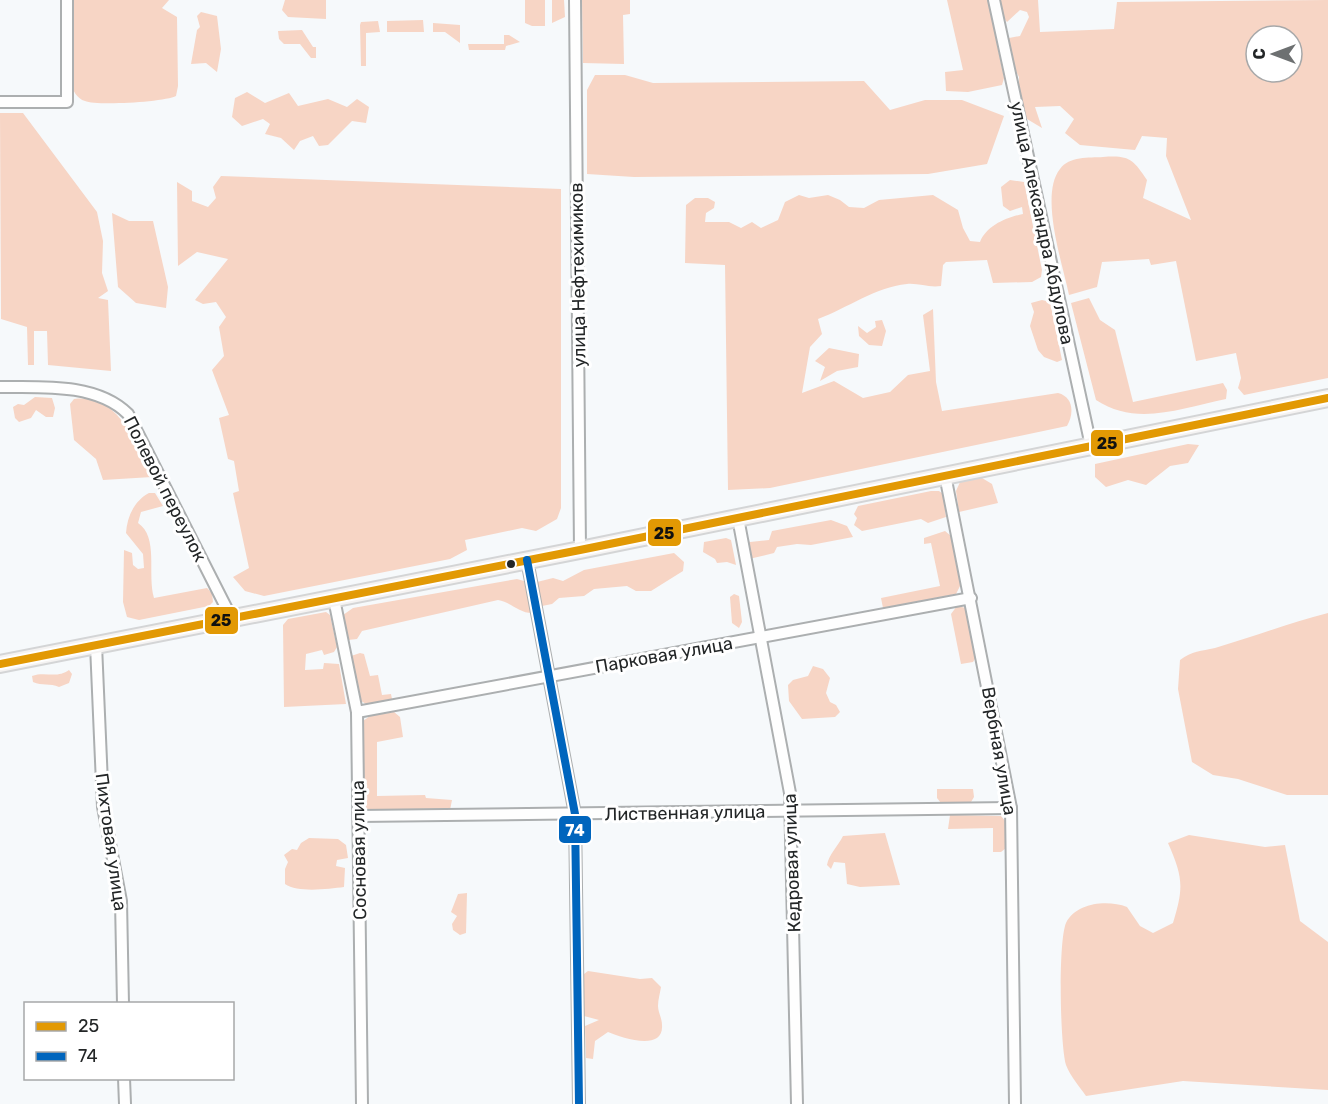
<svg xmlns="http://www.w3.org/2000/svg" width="1328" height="1104" viewBox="0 0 1328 1104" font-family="Rubik,sans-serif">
<rect width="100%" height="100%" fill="#f6f9fb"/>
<g fill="#f7d5c5" fill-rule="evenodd">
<path d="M64,0H169L162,8L177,17L178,86L176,96C165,102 96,106 85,101C77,99 73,90 70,83Z"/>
<path d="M285,0H326V19L288,17L282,10Z"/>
<path d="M525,0H545V26H532L525,23Z"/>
<path d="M552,0H564L565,17L552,23Z"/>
<path d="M582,0H630V14L623,15L624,64L583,63Z"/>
<path d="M947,0H988L1004,78L1002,85L968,92L946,91L945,72L963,70Z"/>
<path d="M999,0H1038L1040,32L1114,29L1117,2L1328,0V378L1244,395L1238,388L1241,378L1236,353L1196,361L1176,261L1151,265L1149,259L1102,262L1097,287L1069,295C1063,265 1039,195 1060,169C1069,156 1089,158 1103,157C1129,155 1133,159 1147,180L1143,198L1191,220L1166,156L1167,138L1142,136L1135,150L1080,145L1065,133L1074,119L1060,106L1035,107L1042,128L1027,119L1018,97L1019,77L1010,59L1009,38L1020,36L1029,17L1027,12L1020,10L1007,22L1003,17ZM1256,36H1292V72H1256Z"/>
<path d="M201,12L217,16L221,49L217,72L206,63L191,64L197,30L200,27L197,16Z"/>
<path d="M423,20L424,32H387V21Z"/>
<path d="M378,21L380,32L366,33V66H361L360,25L361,22Z"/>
<path d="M433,23L460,25V43L445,32H433Z"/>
<path d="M302,30L313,47H316V58H311L300,44H284L279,39L278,31Z"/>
<path d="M504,35H509L520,42L506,46L505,50H469L468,44H504Z"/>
<path d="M595,75H625L653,83L864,81L890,110L925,100H962L1004,116L987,164L928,174L634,177L587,174V90Z"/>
<path d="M247,92L265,103L289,93L298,106L328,99L347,107L357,99L369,107L366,123L352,121L328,145L319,146L313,136L300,141L294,150L281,138L265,134L270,124L263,119L242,126L232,117L235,98Z"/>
<path d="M0,113H23L97,212L103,241L102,273L108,291L98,298L108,300L111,371L48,365L47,331H34V365H28L27,327L1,319Z"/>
<path d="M221,176L561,189V508L557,519L536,531L522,528L465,540L467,550L450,559L264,596L245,591L233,577L249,568L233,493L239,491L234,461L228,459L219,418L229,415L212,370L224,356L219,327L226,317L216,302L203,304L195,300L228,259L197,252L178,266L177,182L192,191V201L208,207L216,198L213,187Z"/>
<path d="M1010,180L1024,182L1042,270L1041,277L1032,282L993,283L987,260L946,262L943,265L941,286C929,288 919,283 907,284C875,287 848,308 818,319L822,334L810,347L802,393L834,381L863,398L890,392L908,375L930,371L923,315L933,309L936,382L942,411L1058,393C1074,397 1074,414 1067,426L770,488L728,490L725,265L685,263L686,205L695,198H708L715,202L714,208L706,213L705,222H729L741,228L752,222L761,228L778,220L785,202L799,195L809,198L828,195L840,200L849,207L864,208L879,200L933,195L958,210L963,228L970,241L980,242C986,226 1007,217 1023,214L1022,207L1010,211L1003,206L1001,187Z"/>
<path d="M112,213L129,221H153L168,287L166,308L136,303L118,287Z"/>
<path d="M1089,298L1100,320L1115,330L1133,402L1223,383L1227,390L1226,399C1181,408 1137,427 1096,400L1071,303Z"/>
<path d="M1042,300L1050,302L1062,360L1057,362L1044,357L1038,350L1030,326L1034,312L1031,303Z"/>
<path d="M882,320L886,331L882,346L869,345L859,336L858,326L867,333L876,327L875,321Z"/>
<path d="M829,348L859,354L858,367L837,371L820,381L825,367L815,361Z"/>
<path d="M35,397L52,398L55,408L53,417H46L36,410L31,418L19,422L15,418L13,407L18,404L24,405Z"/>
<path d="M74,399C120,393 135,444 152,477L103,480L96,459L74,440L70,404Z"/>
<path d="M1188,444L1199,445L1188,463L1170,466L1146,485L1128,480L1106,487L1095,477V464Z"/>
<path d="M982,478L992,484L998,503L959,512L956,491L960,482Z"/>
<path d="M931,491H939L943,494L946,517L928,523L921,519L862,531L854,525L857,518L854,514L858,506Z"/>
<path d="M149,493H155L163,506L141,512L138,523C159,537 147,574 154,598L207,588L212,593L213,602L209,606L139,620L127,617L123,602L124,550L132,553L133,565L138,569L144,568L143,554L126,533C127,517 134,501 149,493Z"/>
<path d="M831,520L847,526L853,537L811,545L797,544L777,547L774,553L749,559L745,538L750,542L769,540L772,531Z"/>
<path d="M945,531L951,536L961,584L956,594L883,608L881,598L940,586L931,543L924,544V538Z"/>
<path d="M726,538L731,540L736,565L727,562L717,563L715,559L703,552L704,542Z"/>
<path d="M674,553L684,562L683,571L651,591H636L627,586L594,589L584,596L559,598L552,604L542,606L537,582L553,578L563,581L584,570Z"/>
<path d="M517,579L524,581L532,613C519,613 511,602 498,600L362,631L357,639L348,640L343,615L353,608Z"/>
<path d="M734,594L739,596L742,622L739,628L732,623L730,597Z"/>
<path d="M957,606L966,608L976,657L973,662L961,664L951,614Z"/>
<path d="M326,612L330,615L337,647L334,652L324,655L322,650L306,654L305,670L323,669L324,663L339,664L346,704L284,707L283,625L288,619Z"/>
<path d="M1328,613V795H1287L1238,779L1213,775L1192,762L1178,689L1180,660C1192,651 1201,651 1215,648C1253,637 1289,623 1328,613Z"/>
<path d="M360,653L364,654L370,676L378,675L382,695L391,694L392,699L366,704L358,699L351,656Z"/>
<path d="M813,666L823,669L830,678L826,693L830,702L836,705L840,712L835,717L802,719L789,701L788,685L793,680L808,676Z"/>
<path d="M69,670L72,674L69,683L59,687C50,683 42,686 33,682L32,676C45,671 57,679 69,670Z"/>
<path d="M394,712L400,717L403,737L377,742V796L425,795L426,798L452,800L450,810L374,812L364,807L363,721L370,716Z"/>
<path d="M937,789H973L974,797L971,802L941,803L937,798Z"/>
<path d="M950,815L1001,816L1006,822V848L1001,852H993V828L948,829Z"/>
<path d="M885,833L900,885L860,887L847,884L845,863L834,862L831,869L827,865C829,854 838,846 843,836Z"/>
<path d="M1189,835L1265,847L1285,845L1300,921L1328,942V1090L1183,1081L1086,1096C1080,1087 1070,1076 1066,1065C1060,1045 1058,942 1066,923C1077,902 1108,900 1127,907L1140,926L1153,933L1173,923C1184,887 1183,877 1168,843Z"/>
<path d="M309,838L338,839L346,845L348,858L337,860L336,866L345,868L344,887C328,889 298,893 285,884V869L288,862L284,855L292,849L297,850L301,843Z"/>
<path d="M467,893L466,933L460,935L453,930L452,924L457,916L451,912L458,894Z"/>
<path d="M588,971L640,979L652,978L661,987C660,993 658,1000 658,1006C658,1012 662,1018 662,1025C664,1052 622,1038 608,1032L595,1041L593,1059L586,1058L585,1026L599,1020L584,1016V974Z"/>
</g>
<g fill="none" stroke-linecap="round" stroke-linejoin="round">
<defs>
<g id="minor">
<path d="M575,0L580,550"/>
<path d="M994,0L1091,446"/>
<path d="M0,102H67V0"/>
<path d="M0,387C42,387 97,383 128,414L232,619"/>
<path d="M945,475L1011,808L1015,1104"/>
<path d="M738,518L790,793L797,1104"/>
<path d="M527,560L575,814L579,1104"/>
<path d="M334,599L357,712L362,1104"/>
<path d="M96,645L103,807L121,901L123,1004"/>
<path d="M357,712L971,598"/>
<path d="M359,816L1011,808"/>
<path d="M124,1078L125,1104"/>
</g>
<path id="primary" d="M0,664L580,550L1328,398"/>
</defs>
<use href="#minor" stroke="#acafb0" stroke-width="14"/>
<use href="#primary" stroke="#d4d5d6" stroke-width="20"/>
<use href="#minor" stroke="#fefefe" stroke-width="10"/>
<use href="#primary" stroke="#f5f3f2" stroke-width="16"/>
<defs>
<path id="bus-1" d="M0,664L580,550L1328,398"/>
<path id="bus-2" d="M527,560L575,814L579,1104"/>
</defs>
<use href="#bus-1" stroke="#fff" stroke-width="12"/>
<use href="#bus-2" stroke="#fff" stroke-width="12"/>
<use href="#bus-1" stroke="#e29904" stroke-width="8"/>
<use href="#bus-2" stroke="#0065bd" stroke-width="8"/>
</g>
<circle fill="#232627" stroke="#fff" stroke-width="2" cx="511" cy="564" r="5"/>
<g text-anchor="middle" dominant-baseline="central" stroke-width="6" stroke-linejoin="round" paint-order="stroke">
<g font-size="18" fill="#232627" stroke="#fff">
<text transform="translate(1042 223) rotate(78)">улица Александра Абдулова</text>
<text transform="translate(578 275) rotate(-91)">улица Нефтехимиков</text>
<text transform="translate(165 489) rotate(63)">Полевой переулок</text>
<text transform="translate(664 655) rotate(-10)">Парковая улица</text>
<text transform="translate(999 751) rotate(80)">Вербная улица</text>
<text transform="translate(685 813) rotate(-1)">Лиственная улица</text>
<text transform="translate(111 842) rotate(82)">Пихтовая улица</text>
<text transform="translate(359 850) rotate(-91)">Сосновая улица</text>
<text transform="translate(792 863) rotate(-92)">Кедровая улица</text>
</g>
</g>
<g stroke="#fff" stroke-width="2">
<rect x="1090" y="429" width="34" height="28" rx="6" fill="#e29904"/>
<rect x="647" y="518" width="35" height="29" rx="6" fill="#e29904"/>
<rect x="204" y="606" width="35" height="29" rx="6" fill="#e29904"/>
<rect x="558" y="815" width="34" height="29" rx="6" fill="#0065bd"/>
</g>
<g font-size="16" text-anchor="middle" font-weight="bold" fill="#fff">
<text x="575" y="836">74</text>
</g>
<g font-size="16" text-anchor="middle" font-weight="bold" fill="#111">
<text x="1107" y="449">25</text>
<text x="664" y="539">25</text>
<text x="221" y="626">25</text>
</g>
<rect x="24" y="1002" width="210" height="78" fill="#ffffff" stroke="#a7a8a9" stroke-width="1.5"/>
<rect x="36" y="1022" width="30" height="9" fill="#e29904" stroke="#a7a8a9" stroke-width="1.5"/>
<text x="78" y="1032" font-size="18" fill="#232627">25</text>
<rect x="36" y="1052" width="30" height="9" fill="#0065bd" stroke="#a7a8a9" stroke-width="1.5"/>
<text x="78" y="1062" font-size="18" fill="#232627">74</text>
<g transform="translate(1274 54) rotate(270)"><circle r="28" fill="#ffffff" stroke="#a7a8a9" stroke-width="1.5"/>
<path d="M0-4.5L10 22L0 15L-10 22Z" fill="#6d7071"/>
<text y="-9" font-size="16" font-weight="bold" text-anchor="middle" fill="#232627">С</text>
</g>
</svg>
